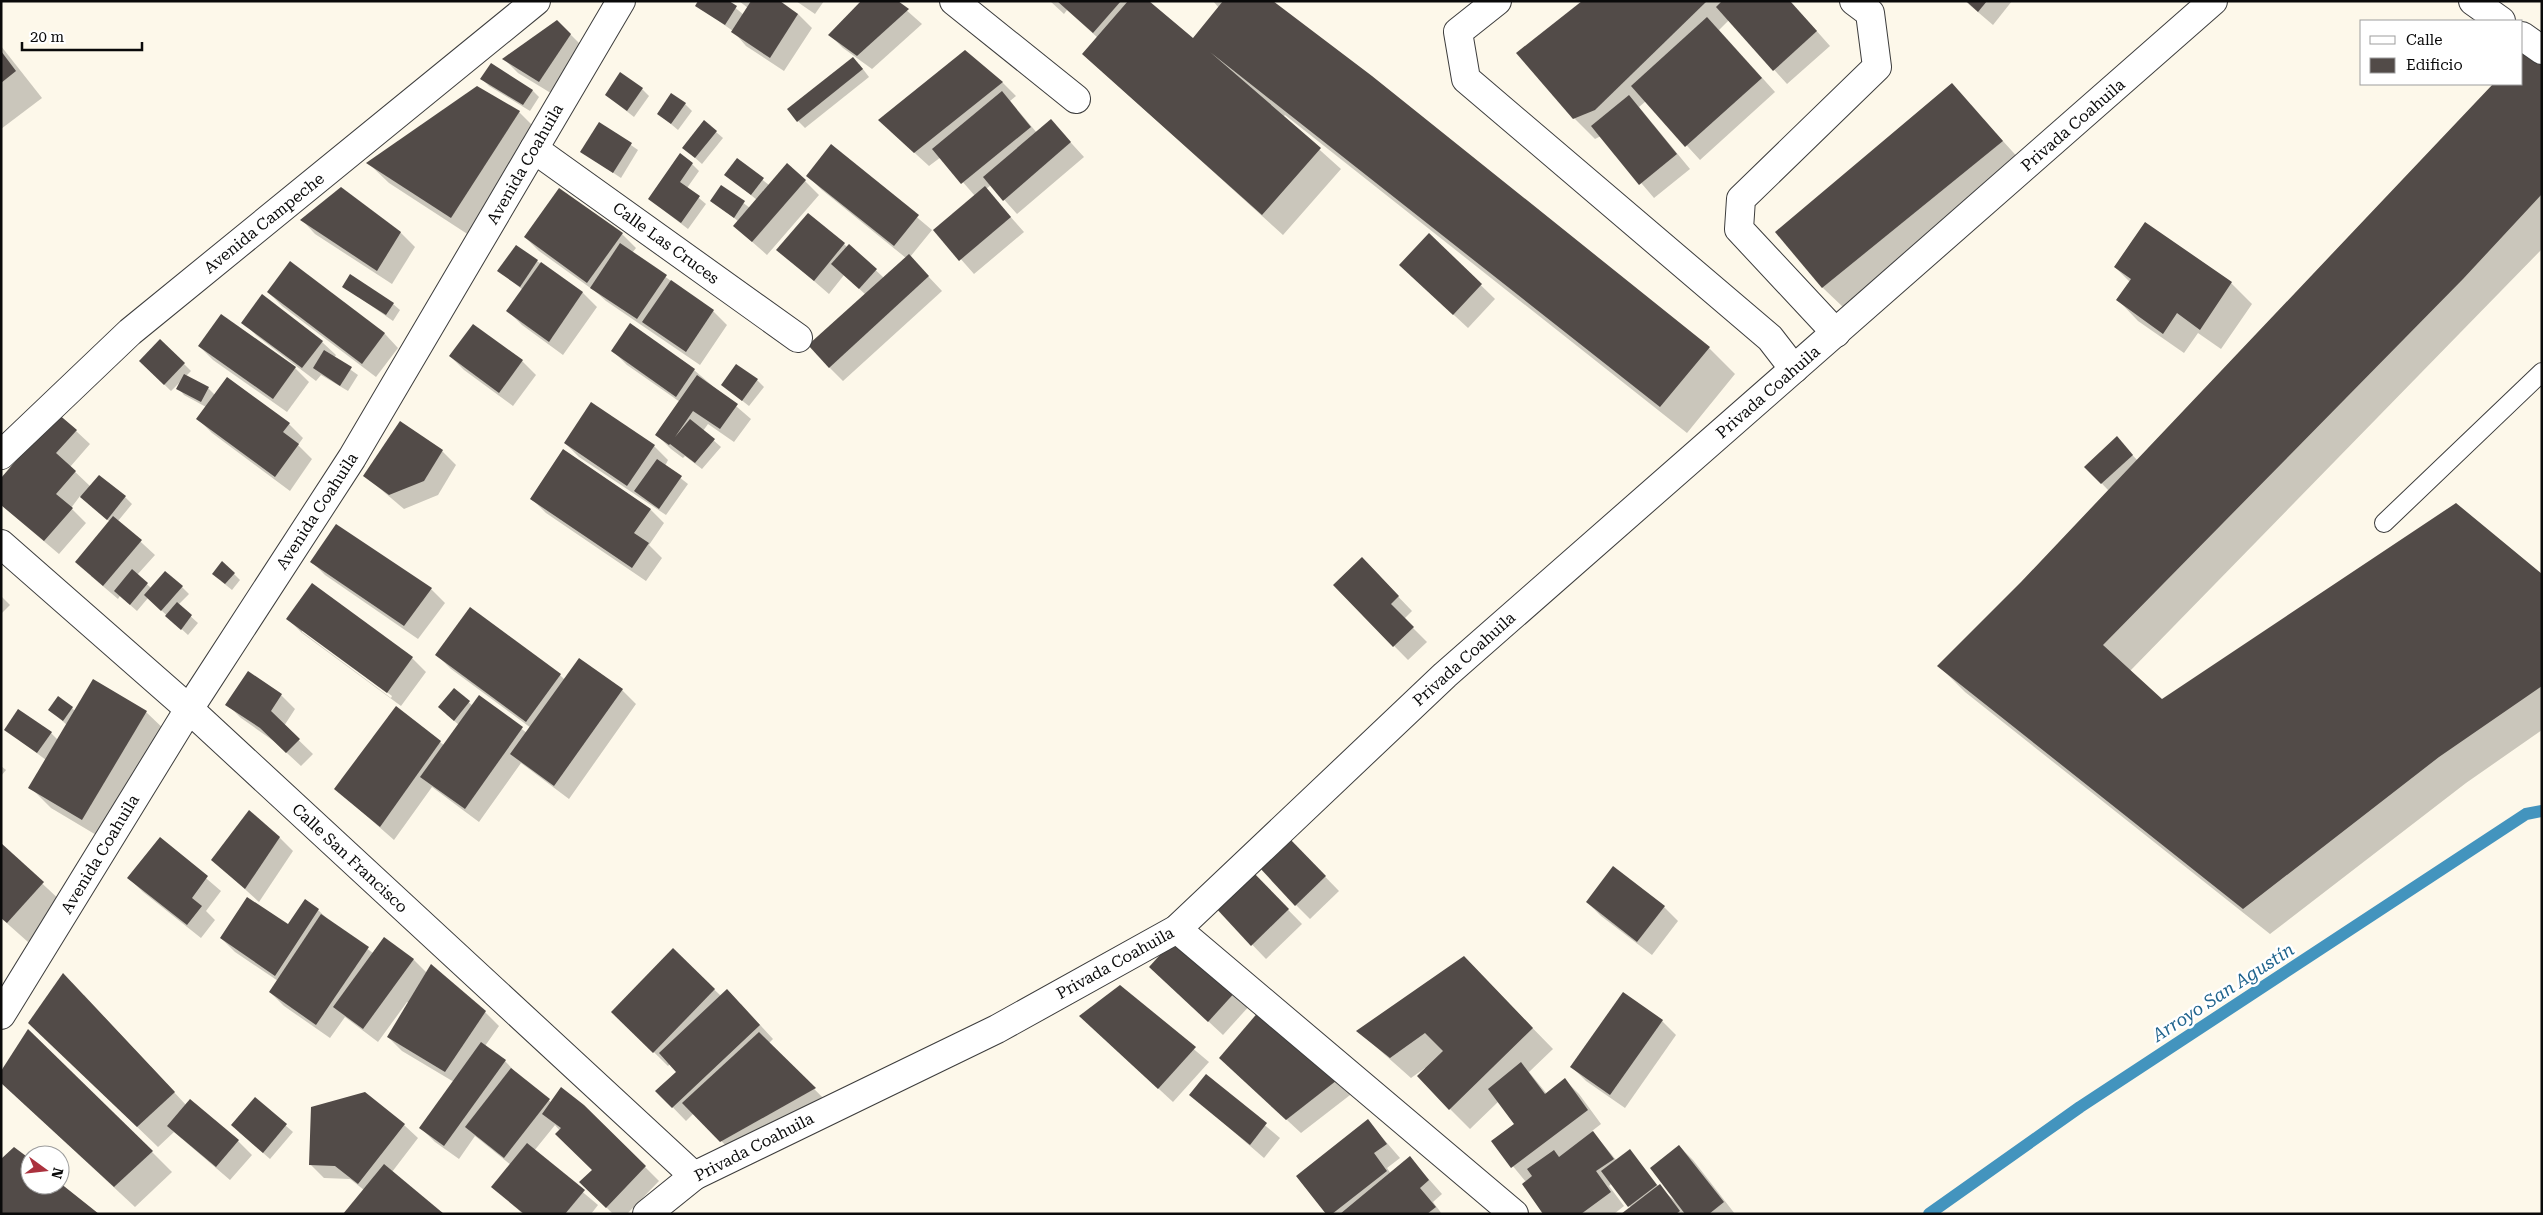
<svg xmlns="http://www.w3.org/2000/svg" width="2543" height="1215" viewBox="0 0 2543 1215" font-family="'Roboto Serif',serif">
<rect width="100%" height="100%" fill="#fdf8ea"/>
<g fill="#0003" fill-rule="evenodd">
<path d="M727,1L744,15L748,8L739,1H777L798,14L812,28L784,71L746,46L733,31L697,6Z"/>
<path d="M796,1H824L815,14Z"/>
<path d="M896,1L922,24L872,69L843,48L830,35Z"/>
<path d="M1050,1H1147L1193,40L1219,8L1213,1H1271L1372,77L1709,348L1735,374L1687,433L1285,115L1283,117L1341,169L1283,235L1083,54L1098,38L1067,10L1064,14Z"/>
<path d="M1584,1H1790L1830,46L1787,84L1729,20L1719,30L1775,92L1700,160L1646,101L1639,107L1690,169L1654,198L1601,136L1595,139L1574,118Z"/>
<path d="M1965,1H2012L1993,25Z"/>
<path d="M557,21L585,49L554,95L518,73L504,59Z"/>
<path d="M1,46L42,98L1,129Z"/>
<path d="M2526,50L2542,63V249L2130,671L2162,700L2542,575V730L2466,783L2270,934L1965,692L1939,666L2022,583L2109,491L2086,467L2123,445L2138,461L2494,84H2522V55Z"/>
<path d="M859,64L869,77L805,128L798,121Z"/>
<path d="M482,79L532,90L539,97L530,111L489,86Z"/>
<path d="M1002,82L1016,96L1010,101L1037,133L1051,121L1084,157L1017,214L991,185L986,189L1024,232L974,274L935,230L975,196L941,157L929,166L894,134Z"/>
<path d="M1951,84L2022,162L1844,308L1823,288L1777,232Z"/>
<path d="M642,89L649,96L634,117L606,95Z"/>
<path d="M685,104L692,111L678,130L659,114Z"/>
<path d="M519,112L540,133L472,237L389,183L368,163Z"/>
<path d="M599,123L638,150L621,178L582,152Z"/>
<path d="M716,132L723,138L702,164L684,148Z"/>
<path d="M832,146L932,230L910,257L942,291L843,381L829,367L865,294L844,275L829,294L778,250L844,244L848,248L850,246L884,278L906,258L822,190L808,176Z"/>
<path d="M737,160L769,185L805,181L819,195L767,255L734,226L738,221L712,201L722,187L750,208L757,200L726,175Z"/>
<path d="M692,164L699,171L687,188L706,204L688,229L649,199Z"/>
<path d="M341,189L401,233L415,247L392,284L315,234L302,220Z"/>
<path d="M2146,224L2231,283L2252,304L2221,349L2198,333L2184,353L2138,321L2118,300L2130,282L2115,267Z"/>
<path d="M622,234L636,248L632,253L713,311L727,325L700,365L606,301L596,292L539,251L525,237Z"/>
<path d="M1429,235L1495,299L1468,328L1415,279Z"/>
<path d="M537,261L583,293L597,307L563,355L522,325L508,311L523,290L499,271Z"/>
<path d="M290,263L385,334L398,348L376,377L282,306L268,292Z"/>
<path d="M343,286L393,304L400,310L393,321Z"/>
<path d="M243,322L322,342L336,355L334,358L358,375L348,391L321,375L316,381L257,336Z"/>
<path d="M160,340L191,371L186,376L208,388L215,395L289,424L303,438L298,445L312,459L290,491L212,433L198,419L206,407L184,395L178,388L180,382L171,391L140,361Z"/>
<path d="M199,346L294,367L309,382L287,412L213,360Z"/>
<path d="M613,351L694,370L751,419L734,442L708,424L703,431L721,447L702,469L685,456L683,458L671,449L657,435L680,402L627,365Z"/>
<path d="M450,356L522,361L536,375L513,406L464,370Z"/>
<path d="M757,380L764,387L749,406L722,385Z"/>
<path d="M592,404L654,446L668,460L665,466L688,484L666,515L579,457L565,443Z"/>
<path d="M76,431L90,444L70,467L91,487L125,497L132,504L118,521L155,555L137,575L151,588L182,587L189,594L178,605L198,623L188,635L148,598L137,611L120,596L118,599L91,576L110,522L80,496L71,508L86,523L59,554L1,505Z"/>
<path d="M442,451L456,465L438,495L404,509L365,476Z"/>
<path d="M532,499L650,509L664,523L649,545L662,558L646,581L546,513Z"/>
<path d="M1362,559L1412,611L1404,619L1427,642L1408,660L1335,586Z"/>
<path d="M311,561L431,589L445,603L418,639L325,575Z"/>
<path d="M223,563L240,580L232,590L221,581Z"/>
<path d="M1,596L10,605L1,614Z"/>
<path d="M288,619L412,658L426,672L401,706L302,633ZM302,629L392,696L391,698L302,632Z"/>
<path d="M437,655L560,675L565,680L622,690L636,704L569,799L521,763L479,822L432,787L394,840L336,789L440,742L445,746L459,725L446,714L454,689L473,706L479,697L527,733L531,728L451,669Z"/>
<path d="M281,695L295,709L284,726L313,754L301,766L275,742L241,718L227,704Z"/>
<path d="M72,708L75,711L146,712L167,732L103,839L51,808L30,787L46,760L6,730L51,733L58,740L67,725L50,710Z"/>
<path d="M1,766L6,770L1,776Z"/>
<path d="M279,837L293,851L259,902L213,860Z"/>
<path d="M160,839L221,891L206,911L215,920L201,938L143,892L129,878Z"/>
<path d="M1,845L63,903L28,942L1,918Z"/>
<path d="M1303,854L1339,891L1310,919L1296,905Z"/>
<path d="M1265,886L1302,924L1266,959L1215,906Z"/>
<path d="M1587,902L1664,907L1678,921L1652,955L1601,916Z"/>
<path d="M318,910L333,924L373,953L384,938L414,960L427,973L485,1012L499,1026L485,1046L505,1061L519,1076L552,1103L584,1106L659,1181L627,1214H613L581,1182L593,1170L555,1125L534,1151L598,1205L591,1214H523L493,1187L511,1165L475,1136L459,1159L435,1142L421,1128L454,1082L402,1051L388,1037L409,1003L407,1002L378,1042L345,1017L330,1038L284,1006L270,992L278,981L235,952L221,938L288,926Z"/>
<path d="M1179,936L1251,1004L1223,1035L1165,981Z"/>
<path d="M673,950L721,996L741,1004L773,1039L769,1043L828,1103L735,1155L694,1113L686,1121L657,1091L678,1072L670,1064L668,1066L613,1012Z"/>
<path d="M1484,978L1553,1049L1529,1072L1547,1094L1565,1080L1579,1094L1601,1124L1592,1131L1617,1161L1630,1151L1659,1187L1674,1200L1679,1146L1693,1160L1735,1214H1623L1631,1208L1612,1183L1609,1186L1624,1206L1614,1214H1545L1526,1182L1492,1141L1516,1124L1499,1101L1470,1129L1450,1109L1425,1068L1411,1078L1358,1031Z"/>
<path d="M1120,987L1209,1062L1173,1102L1095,1030Z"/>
<path d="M84,995L186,1105L238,1141L252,1155L230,1180L174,1132L158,1147L50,1043Z"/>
<path d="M1662,1021L1676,1035L1625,1108L1586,1081L1572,1067Z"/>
<path d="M1235,1072L1340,1078L1354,1092L1301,1133Z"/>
<path d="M1206,1076L1280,1138L1264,1158L1191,1095Z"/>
<path d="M19,1099L152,1152L172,1172L135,1207Z"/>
<path d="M255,1099L293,1132L270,1159L239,1132Z"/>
<path d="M1368,1121L1400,1158L1387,1168L1391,1174L1410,1158L1442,1194L1433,1202L1442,1214H1327Z"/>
<path d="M404,1125L418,1138L392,1172L364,1190L350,1179L324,1178L310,1164Z"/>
</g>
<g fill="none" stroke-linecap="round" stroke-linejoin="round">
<path stroke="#4394be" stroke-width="12" d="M1929,1214L2080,1107L2526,814L2542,811"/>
</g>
<g fill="#524b48">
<path d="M698,1H729L737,6L725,25L695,6Z"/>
<path d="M751,1H780L798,14L770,58L731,32Z"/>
<path d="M861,1H898L909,9L857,56L828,35Z"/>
<path d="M1057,1H1121L1093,33Z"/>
<path d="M1128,1H1149L1193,38L1223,1H1273L1372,76L1710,347L1660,407L1210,52L1321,148L1262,215L1082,54Z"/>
<path d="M1582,1H1707L1595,110L1573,119L1516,53Z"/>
<path d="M1722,1H1790L1817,31L1773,71L1716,7Z"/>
<path d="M1966,1H1987L1978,12Z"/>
<path d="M1707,17L1762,78L1685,147L1631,86Z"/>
<path d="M557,20L571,34L539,82L502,59Z"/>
<path d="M2526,48L2542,61V194L2463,279L2103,645L2162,699L2456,503L2542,574V686L2439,757L2243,909L1937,666L2021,582L2493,84H2522V53Z"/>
<path d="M965,50L1003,82L914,153L878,120Z"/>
<path d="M1,51L16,71L1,83Z"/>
<path d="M853,57L863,69L797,122L787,109Z"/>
<path d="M491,63L533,90L523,105L480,79Z"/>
<path d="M620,72L643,88L627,111L605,95Z"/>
<path d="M1952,83L2003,141L1822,288L1775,232Z"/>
<path d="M477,86L520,111L451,218L366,163Z"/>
<path d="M1002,91L1031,127L961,184L932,149Z"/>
<path d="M671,93L686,103L671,124L657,114Z"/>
<path d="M1629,95L1677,154L1639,185L1591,126Z"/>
<path d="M1051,119L1071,142L1003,201L983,177Z"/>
<path d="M704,120L717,131L695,158L682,148Z"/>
<path d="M599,122L632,143L613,173L580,152Z"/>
<path d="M831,144L919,215L894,246L806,176Z"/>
<path d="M680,153L693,163L680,182L700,196L681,223L648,199Z"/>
<path d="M737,158L764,178L751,195L724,175Z"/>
<path d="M787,163L806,180L752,242L733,226Z"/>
<path d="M721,185L745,201L734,218L710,201Z"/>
<path d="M985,186L1011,217L959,261L933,230Z"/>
<path d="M341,187L401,232L377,271L300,220Z"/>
<path d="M559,188L623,233L587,283L524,237Z"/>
<path d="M808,213L845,243L814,281L776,250Z"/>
<path d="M2145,222L2232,282L2200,330L2177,313L2163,334L2116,300L2131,279L2114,267Z"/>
<path d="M1429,233L1482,284L1453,315L1399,265Z"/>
<path d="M620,243L667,275L637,319L590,288Z"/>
<path d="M849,244L877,269L859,289L831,264Z"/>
<path d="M516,245L538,260L520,287L497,271Z"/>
<path d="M909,254L929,276L829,368L808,345Z"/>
<path d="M290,261L385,333L362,364L267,292Z"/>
<path d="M541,262L583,292L549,342L506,311Z"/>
<path d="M350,274L394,303L386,315L342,287Z"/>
<path d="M671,280L714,310L686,352L642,322Z"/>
<path d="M262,294L323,341L302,368L241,323Z"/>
<path d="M221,314L296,367L273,399L198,346Z"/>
<path d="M630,323L695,369L676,397L611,351Z"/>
<path d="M473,324L523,360L499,393L449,356Z"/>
<path d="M160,339L185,363L164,385L139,361Z"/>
<path d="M324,350L352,367L340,386L313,368Z"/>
<path d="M736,364L758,379L742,401L721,385Z"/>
<path d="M184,374L209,387L201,402L176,389Z"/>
<path d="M697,375L738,404L720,429L693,411L675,437L690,419L715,439L695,463L670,444L669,445L655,435Z"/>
<path d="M227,377L290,423L283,432L299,444L275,477L196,419Z"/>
<path d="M591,402L655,445L627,486L564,443Z"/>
<path d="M57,413L77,430L56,453L76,471L56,494L73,508L44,541L1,505V478Z"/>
<path d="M400,421L443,450L424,481L389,495L363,476Z"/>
<path d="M2117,436L2133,455L2101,484L2084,467Z"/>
<path d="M563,449L651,509L634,533L649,543L632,568L530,499Z"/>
<path d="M657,459L682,476L659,509L634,491Z"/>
<path d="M99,475L126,496L107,520L80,497Z"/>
<path d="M113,516L142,540L103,586L75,562Z"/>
<path d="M336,524L432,588L404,626L310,562Z"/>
<path d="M1362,557L1399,596L1391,604L1414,627L1393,647L1333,585Z"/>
<path d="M222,561L235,573L225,584L212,574Z"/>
<path d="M132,569L148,583L130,605L114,591Z"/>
<path d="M165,571L183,586L161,611L144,595Z"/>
<path d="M312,583L413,657L387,693L286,619Z"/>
<path d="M177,602L192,615L181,630L165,616Z"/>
<path d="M470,607L561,674L526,722L435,655Z"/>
<path d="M579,658L623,689L554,786L510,754Z"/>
<path d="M248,671L282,694L271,711L300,739L286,753L260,728L225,705Z"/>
<path d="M93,679L147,711L82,820L28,788Z"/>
<path d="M454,688L470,701L454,721L438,707Z"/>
<path d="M479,695L523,727L465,809L420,777Z"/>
<path d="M58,696L73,707L63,721L48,710Z"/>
<path d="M396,706L441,741L380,827L334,789Z"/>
<path d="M18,709L52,732L37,753L4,730Z"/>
<path d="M249,810L280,837L245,889L211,860Z"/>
<path d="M160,837L208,876L192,898L202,906L187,925L127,878Z"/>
<path d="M1289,838L1326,876L1295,906L1259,867Z"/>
<path d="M1,843L44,882L7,923L1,918Z"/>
<path d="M1613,866L1665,906L1637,942L1586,902Z"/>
<path d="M1251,870L1289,909L1251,946L1214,906Z"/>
<path d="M247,897L288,924L305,899L319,909L275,976L220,938Z"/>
<path d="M321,914L369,947L316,1025L269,992Z"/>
<path d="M1179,934L1238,989L1208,1022L1149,967Z"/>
<path d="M384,937L414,959L363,1029L333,1007Z"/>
<path d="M673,948L715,989L653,1053L611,1012Z"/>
<path d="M1464,956L1533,1028L1449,1110L1417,1076L1443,1051L1425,1033L1390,1058L1356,1031Z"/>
<path d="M431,964L486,1011L445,1072L387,1037Z"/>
<path d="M63,973L175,1092L137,1127L28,1023Z"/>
<path d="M1120,985L1196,1047L1158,1089L1079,1016Z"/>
<path d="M727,989L760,1025L672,1108L655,1091L676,1072L659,1053Z"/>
<path d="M1623,992L1663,1020L1610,1095L1570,1067Z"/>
<path d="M1260,1010L1341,1077L1286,1120L1219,1058Z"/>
<path d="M28,1029L153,1151L114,1187L1,1083V1071Z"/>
<path d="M759,1032L816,1088L720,1142L682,1103Z"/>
<path d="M481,1042L506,1060L444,1146L419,1128Z"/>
<path d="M1521,1062L1545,1094L1565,1078L1588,1110L1511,1168L1491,1141L1514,1124L1488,1089Z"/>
<path d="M511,1068L550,1099L504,1158L465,1127Z"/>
<path d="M1206,1074L1267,1123L1250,1145L1189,1095Z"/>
<path d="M561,1087L584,1105L646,1166L606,1208L579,1182L592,1170L555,1134L561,1128L542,1114Z"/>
<path d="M365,1092L405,1124L358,1184L335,1166L309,1165L311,1107Z"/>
<path d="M255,1097L287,1124L263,1153L231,1125Z"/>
<path d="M190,1099L239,1140L216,1167L167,1126Z"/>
<path d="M1368,1119L1387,1144L1374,1153L1387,1171L1332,1214H1326L1296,1176Z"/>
<path d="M1593,1131L1614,1159L1596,1171L1611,1192L1581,1214H1543L1522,1184L1532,1176L1527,1169L1554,1150L1559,1157Z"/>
<path d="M527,1143L585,1190L565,1214H524L491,1187Z"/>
<path d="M1679,1145L1724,1202L1709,1214H1685L1650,1168Z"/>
<path d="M14,1147L30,1159V1185H60V1183L99,1214H1V1159Z"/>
<path d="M1630,1149L1657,1185L1628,1207L1601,1171Z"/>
<path d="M1410,1156L1429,1180L1420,1188L1436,1207L1427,1214H1340Z"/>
<path d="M384,1164L444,1214H343Z"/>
<path d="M1660,1184L1680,1211L1676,1214H1621Z"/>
</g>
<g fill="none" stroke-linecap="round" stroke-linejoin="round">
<defs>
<path id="service" d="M2384,523L2542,372"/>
<g id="minor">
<path d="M954,1L1076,99"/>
<path d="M1497,1L1458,32L1466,79L1770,338L1794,369"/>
<path d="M2473,1L2501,21"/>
<path d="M2522,36L2542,50"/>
<path d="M534,149L798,338"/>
<path d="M1836,333L1739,229L1741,199L1877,67L1870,13L1854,1"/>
<path d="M1,455L130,332L536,1"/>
<path d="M1,544L189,709L694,1176"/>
<path d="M1177,929L1514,1214"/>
<path d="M1,1015L189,709L352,458L621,1"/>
<path d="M647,1214L694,1176L997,1029L1177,929L1445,675L2213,1"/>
</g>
</defs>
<use href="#service" stroke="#3d3d3d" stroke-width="20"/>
<use href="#minor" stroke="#3d3d3d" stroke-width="30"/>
<use href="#service" stroke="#fff" stroke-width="18"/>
<use href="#minor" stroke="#fff" stroke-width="28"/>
</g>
<g text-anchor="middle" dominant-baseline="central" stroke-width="5" stroke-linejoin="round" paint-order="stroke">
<g font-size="16" fill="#0a0a0a" stroke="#fff">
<text transform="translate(2073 125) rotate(-41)">Privada Coahuila</text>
<text transform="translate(525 164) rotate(-60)">Avenida Coahuila</text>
<text transform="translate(264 223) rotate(-39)">Avenida Campeche</text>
<text transform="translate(666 243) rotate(36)">Calle Las Cruces</text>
<text transform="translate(1768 392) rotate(-41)">Privada Coahuila</text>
<text transform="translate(317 511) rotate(-57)">Avenida Coahuila</text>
<text transform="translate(1464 659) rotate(-42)">Privada Coahuila</text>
<text transform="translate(100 854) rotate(-59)">Avenida Coahuila</text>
<text transform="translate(350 858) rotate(43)">Calle San Francisco</text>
<text transform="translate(1115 963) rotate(-29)">Privada Coahuila</text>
<text transform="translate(754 1147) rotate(-27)">Privada Coahuila</text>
</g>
<g font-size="18" font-style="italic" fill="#22658e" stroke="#fff">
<text transform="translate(2223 992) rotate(-33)">Arroyo San Agustín</text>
</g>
</g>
<rect width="2543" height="1215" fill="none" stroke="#0a0a0a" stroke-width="5"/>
<rect x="2360" y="20" width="162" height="65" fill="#ffffff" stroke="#9d9d9d"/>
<rect x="2370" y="36" width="25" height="8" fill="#ffffff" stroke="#9d9d9d"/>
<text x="2406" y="45" font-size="15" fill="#0a0a0a">Calle</text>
<rect x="2370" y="58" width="25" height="15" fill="#524b48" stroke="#9d9d9d"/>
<text x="2406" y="70" font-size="15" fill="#0a0a0a">Edificio</text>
<g transform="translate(45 1170) rotate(105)"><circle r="24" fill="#ffffff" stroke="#9d9d9d"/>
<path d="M0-4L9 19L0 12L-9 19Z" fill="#ab323e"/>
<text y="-8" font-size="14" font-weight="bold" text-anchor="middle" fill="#0a0a0a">N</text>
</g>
<path d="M22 42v8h120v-8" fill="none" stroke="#0a0a0a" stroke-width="2.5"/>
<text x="30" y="42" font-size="15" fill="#0a0a0a" stroke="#ffffff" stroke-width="4" paint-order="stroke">20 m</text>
</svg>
